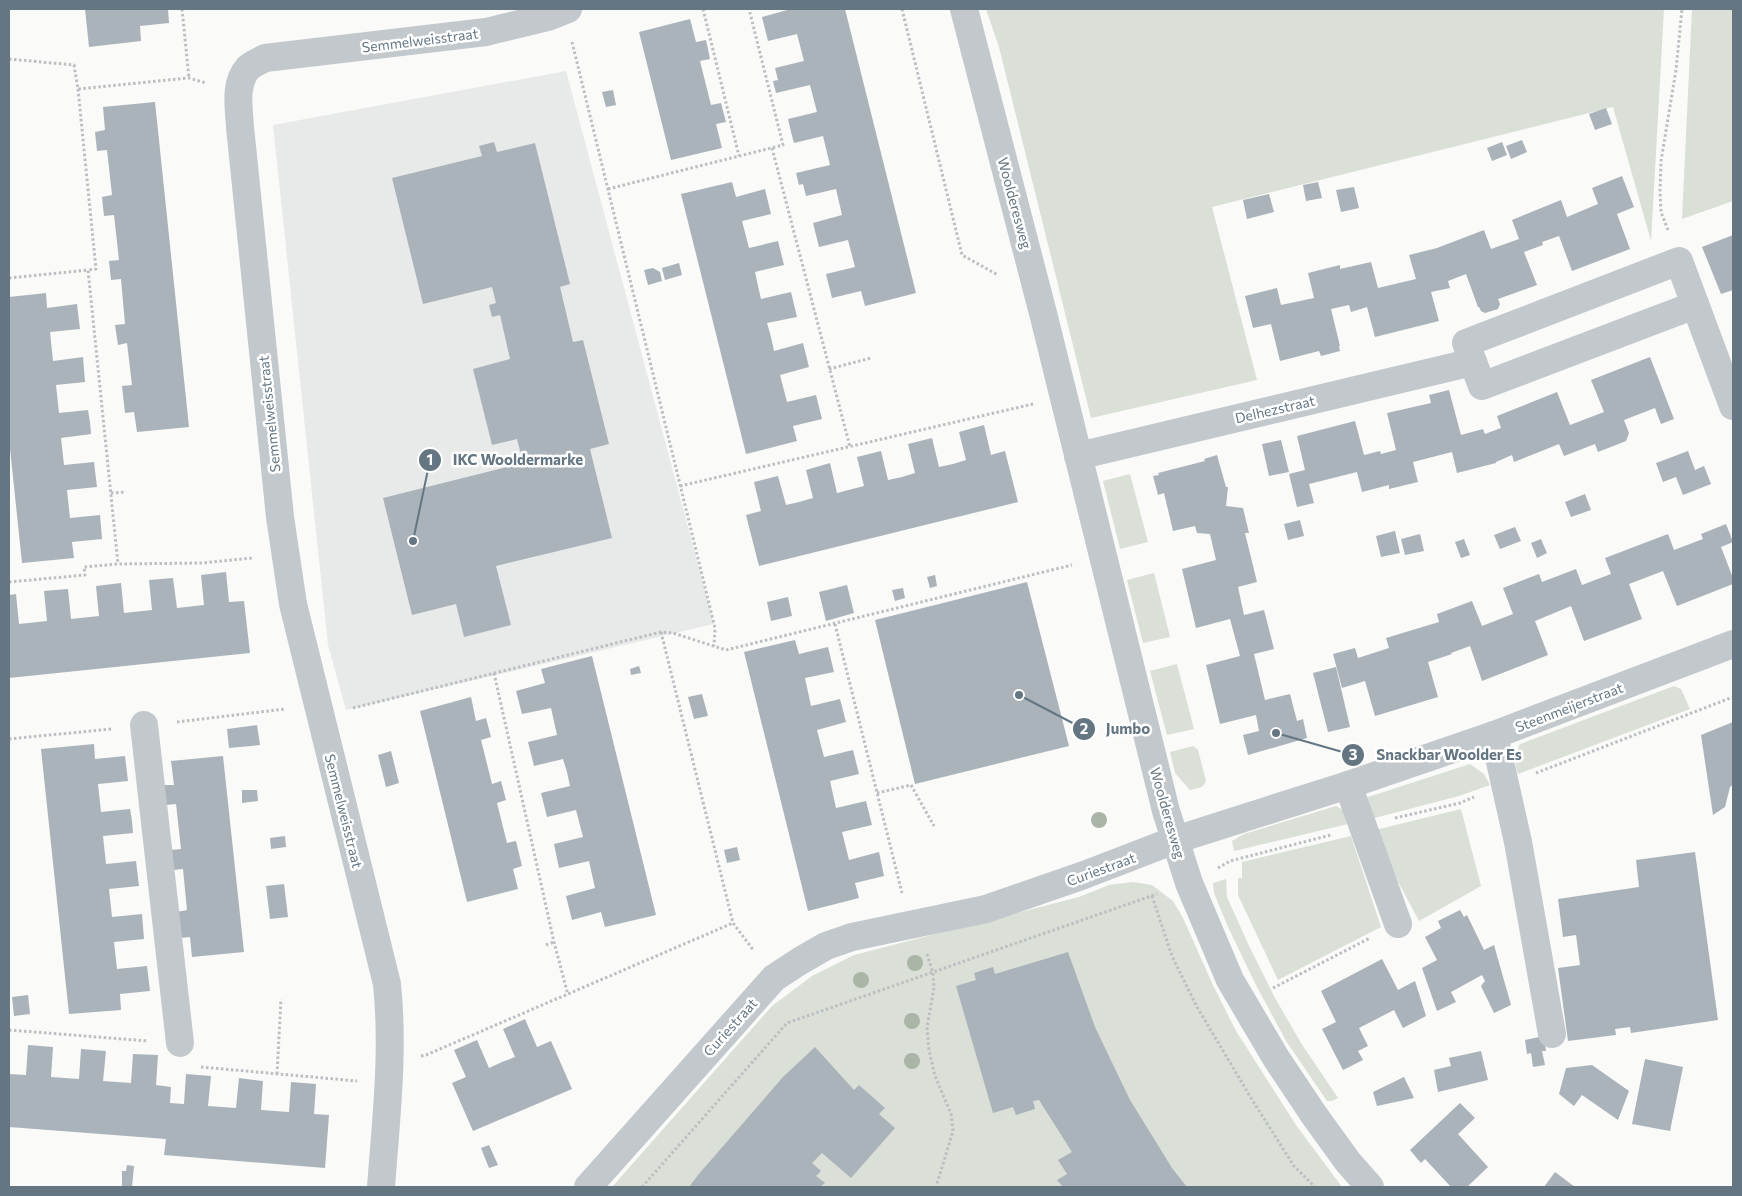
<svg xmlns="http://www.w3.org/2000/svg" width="1742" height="1196" viewBox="0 0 1742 1196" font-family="Commissioner,sans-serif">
<rect width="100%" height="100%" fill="#fafaf8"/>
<path fill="#e8e9e9" d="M566,71L714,624L346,710L328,645L273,125Z"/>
<g fill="#dadfd7">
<path d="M986,9H1664L1651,241L1613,107L1212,207L1257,380L1091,418L999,47Z"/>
<path d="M1692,9H1733V201L1682,219Z"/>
<path d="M1130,474L1148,542L1120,549L1103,481Z"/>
<path d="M1154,573L1170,637L1143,643L1127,580Z"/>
<path d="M1177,664L1194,729L1167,735L1150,671Z"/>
<path d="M1674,686L1681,689L1690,709L1518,774C1514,763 1515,755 1520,744Z"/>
<path d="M1193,746L1198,750L1206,781L1202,787L1190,790L1175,773L1170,752Z"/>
<path d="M1470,764L1484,774L1490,785L1459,796L1367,820L1365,798Z"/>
<path d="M1336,806L1343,810L1348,824L1234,851L1232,841L1244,834Z"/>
<path d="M1461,809L1481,886L1419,921L1371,831Z"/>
<path d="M1351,836L1381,927L1278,980L1238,895V878H1242V862Z"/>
<path d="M1226,879L1227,897L1249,946L1275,998L1301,1043L1338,1098L1332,1101H1327L1286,1041L1256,985L1228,927L1214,893L1213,883Z"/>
<path d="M1133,882L1152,885L1173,901L1183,918L1212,983L1236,1031L1296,1125L1342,1187H612L772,1006L812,976L854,955L1079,897L1109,885Z"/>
</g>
<g fill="#aab3b9">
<path d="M85,9H168L169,23L140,26L141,41L89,47Z"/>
<path d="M791,9H845L916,293L865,306L861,291L832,298L826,274L855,267L848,240L819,247L813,223L842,215L836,189L806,196L803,184L799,185L796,173L830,165L823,136L794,143L791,132L788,119L817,112L810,85L776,93L773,81L778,80L775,68L804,61L797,34L768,41L762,17Z"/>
<path d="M690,19L696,42L706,40L708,49L710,59L700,61L711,105L721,103L726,122L716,124L722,148L671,160L639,32Z"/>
<path d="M613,90L616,105L606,107L602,92Z"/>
<path d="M155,102L189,427L137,432L134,412L125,413L122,386L132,385L127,343L118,345L115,325L125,324L121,279L111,280L109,261L119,260L114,215L104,216L102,197L112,195L107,150L97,151L95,132L105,130L103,107Z"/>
<path d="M1606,108L1612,124L1595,130L1589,114Z"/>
<path d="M1522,140L1527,152L1511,159L1506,146Z"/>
<path d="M494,142L497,152L535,143L570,284L560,287L573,342L583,340L609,444L590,449L612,538L496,566L511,625L464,637L456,604L412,615L383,498L523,463L517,439L492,445L473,369L510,359L500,315L492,317L489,305L496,303L492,287L423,304L392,178L482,156L479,146Z"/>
<path d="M1502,142L1507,155L1492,161L1487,148Z"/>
<path d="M1622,176L1634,207L1617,214L1630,249L1572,271L1559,236L1542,242L1543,245L1524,252L1537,285L1498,299L1500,304L1498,309L1485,313L1481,311L1479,307H1478L1466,274L1448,281L1450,288L1431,292L1439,321L1375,337L1367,307L1351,312L1349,305L1331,309L1340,346H1339L1340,351L1321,356L1319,351L1280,361L1271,324L1253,328L1245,296L1277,288L1281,305L1314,298L1308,273L1340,265V269L1371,262L1378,288L1416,279L1409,255L1437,248L1484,230L1491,249L1519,239L1512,220L1561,200L1567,217L1598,204L1592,188Z"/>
<path d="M732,182L736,197L765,189L771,214L742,221L749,248L778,241L784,265L755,272L758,286L761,299L791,292L797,317L767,323L771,337L774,351L803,343L809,367L780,375L787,402L816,395L822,419L793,426L797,441L746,454L681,194Z"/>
<path d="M1318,182L1322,198L1306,201L1303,185Z"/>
<path d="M1354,187L1359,208L1341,212L1336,190Z"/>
<path d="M1269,194L1274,212L1247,219L1243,200Z"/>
<path d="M1733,235V290L1721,294L1702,247Z"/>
<path d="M679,263L682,275L665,280L662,268Z"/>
<path d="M653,268L660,272L662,281L648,285L644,270Z"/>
<path d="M46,293L47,308L77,304L80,329L50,332L53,361L83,357L85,382L56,385L59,413L88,410L90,422L91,434L61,438L64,465L94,462L97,487L67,490L70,518L100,515L102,539L72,542L74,558L22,563L9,439V297Z"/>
<path d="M1650,357L1674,419L1661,424L1655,408L1624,420L1629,433L1626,441L1598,452L1595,444L1564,456L1559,444L1514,462L1512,455L1496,462V463L1457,473L1452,452L1413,462L1418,482L1389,489V485L1362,492L1357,472L1309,484L1314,503L1297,507L1289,474L1305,470L1297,436L1355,421L1364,455L1380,451L1381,454L1396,450L1387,413L1431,403L1429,395L1449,390L1461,435L1483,429L1485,434L1501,428L1497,416L1557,392L1570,425L1604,412L1591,380Z"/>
<path d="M984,425L991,455L1005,451L1018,502L759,566L746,515L761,511L754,482L778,476L786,505L799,502L813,498L806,470L830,463L837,493L864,486L857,457L881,451L888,480L902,477L915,473L908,444L932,438L939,467L953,464L966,460L959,432Z"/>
<path d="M1281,440L1289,472L1269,476L1262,444Z"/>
<path d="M1688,451L1695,470L1704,466L1711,484L1683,495L1676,477L1663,482L1656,463Z"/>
<path d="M1217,455L1226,487H1228L1226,506L1243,508L1249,533H1245L1257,582L1238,587L1244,615L1264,610L1274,649L1254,654L1265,700L1290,694L1297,721L1303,719L1307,738L1248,755L1243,735L1259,731L1256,715L1220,724L1206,665L1240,656L1230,619L1196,628L1182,569L1216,560L1210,534L1197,533L1195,526L1173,531L1164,493L1158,495L1153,476L1159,475L1158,473L1205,461L1204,459Z"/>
<path d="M1585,494L1591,510L1571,517L1565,502Z"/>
<path d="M1300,520L1304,536L1288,540L1284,524Z"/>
<path d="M1726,524L1733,542L1721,547L1733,578V584L1677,606L1663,571L1629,584L1642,619L1584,641L1571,606L1535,621L1548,655L1482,681L1470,646L1451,653L1452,654L1428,662L1438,697L1375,716L1365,681L1342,688L1333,654L1355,648L1358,658L1389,648L1386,638L1439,622L1437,614L1472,601L1482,626L1513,614L1503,588L1539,574L1542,582L1576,569L1582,585L1611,574L1605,558L1668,534L1674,550L1703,539L1701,534Z"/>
<path d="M1515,527L1521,541L1500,549L1494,535Z"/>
<path d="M1395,531L1400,553L1381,557L1376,536Z"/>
<path d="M1420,534L1424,551L1405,555L1401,539Z"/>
<path d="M1464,539L1470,555L1461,558L1455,542Z"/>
<path d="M1541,539L1547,553L1537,558L1531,543Z"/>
<path d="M226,572L229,602L244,601L250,653L9,678V595L16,594L19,624L47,621L44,591L68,589L71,619L99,616L96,586L121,583L124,613L152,610L149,580L173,578L177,608L204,605L201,575Z"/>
<path d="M935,575L937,586L930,588L927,577Z"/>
<path d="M1027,582L1069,746L915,784L875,620Z"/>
<path d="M847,585L854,613L826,621L819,592Z"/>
<path d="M903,588L905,598L895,601L892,590Z"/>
<path d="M788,597L792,616L771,621L767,602Z"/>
<path d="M795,640L799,654L828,647L834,672L805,678L811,706L840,699L846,722L817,730L824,757L853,750L859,774L830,781L836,808L866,801L872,825L842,832L849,860L879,852L884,876L855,883L859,898L808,911L744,652Z"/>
<path d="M592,656L656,915L605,927L601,912L572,920L566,896L595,888L589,861L559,868L554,844L583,837L576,810L547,817L541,793L570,786L567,772L563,759L534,766L528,742L557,735L551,708L522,714L516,691L545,683L541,669Z"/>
<path d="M639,666L641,673L631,675L630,669Z"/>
<path d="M1336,667L1350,727L1328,732L1313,673Z"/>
<path d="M702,694L708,716L694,719L688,697Z"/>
<path d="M471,697L476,721L486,718L491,737L481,740L492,784L501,781L506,800L497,803L507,843L516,841L522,866L513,869L518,889L467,902L420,711Z"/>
<path d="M1733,722V785L1730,787L1725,807L1713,815L1701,735Z"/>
<path d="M257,725L260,745L229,748L227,729Z"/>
<path d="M94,744L95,759L125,756L128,781L98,784L101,812L130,809L132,821L133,833L103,836L106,864L136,861L139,886L109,889L112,917L142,914L144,939L114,942L117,969L147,966L150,991L120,994L121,1010L69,1014L41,749Z"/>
<path d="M391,751L399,783L386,787L378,755Z"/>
<path d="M223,756L244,952L192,957L190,937L180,938L177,912L187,910L183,869L173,870L171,850L181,849L176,804L166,805L164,785H174L171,761Z"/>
<path d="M242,790H257L258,801L242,803Z"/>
<path d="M285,836L286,847L271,849L270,838Z"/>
<path d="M737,847L740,860L727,863L724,850Z"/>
<path d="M1695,852L1718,1020L1631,1033L1630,1027L1615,1029L1616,1035L1568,1041L1558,968L1580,965L1576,935L1563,937L1558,899L1639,887L1636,860Z"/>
<path d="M284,884L288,917L270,919L266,886Z"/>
<path d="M1460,910L1464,917L1467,915L1484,950L1494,945L1511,1005L1494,1013L1481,986L1485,981L1482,975L1451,992L1456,1002L1437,1011L1422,968L1437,960L1425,937L1441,928L1438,921Z"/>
<path d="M1068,952L1095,1027L1130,1100L1172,1168L1187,1187H1063L1057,1180L1067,1174L1058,1160L1072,1152L1039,1100L1033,1101L1035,1109L1016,1115L1013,1107L993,1113L956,986L976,980L974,973L993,967L995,974Z"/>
<path d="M1382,959L1398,990L1415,981L1426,1016L1403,1028L1394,1010L1359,1028L1368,1046L1358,1051L1363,1060L1343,1070L1322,1029L1336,1022L1321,991Z"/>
<path d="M28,995L30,1014L14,1016L12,997Z"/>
<path d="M525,1019L537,1047L551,1041L572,1089L473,1131L452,1083L466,1077L454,1050L477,1040L489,1068L502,1062L515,1057L503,1029Z"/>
<path d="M1544,1036L1546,1051H1542L1545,1065L1533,1067L1531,1053L1527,1054L1525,1040Z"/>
<path d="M28,1045L53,1047L51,1077L79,1079L81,1049L106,1051L103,1081L131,1083L133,1054L158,1055L156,1085L171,1087L170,1103L184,1104L186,1074L211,1076L208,1106L236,1108L239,1078L263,1081L261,1110L289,1112L291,1082L316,1084L314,1114L329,1115L325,1168L164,1155L166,1139L9,1127V1074L26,1075Z"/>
<path d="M815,1047L854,1090L859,1085L885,1108L879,1114L895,1128L851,1178L822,1153L812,1163L821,1171L816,1176L825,1183L820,1187H689L698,1175L783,1077Z"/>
<path d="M1481,1051L1488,1080L1438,1092L1434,1070L1451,1066L1449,1058Z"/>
<path d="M1645,1059L1683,1067L1670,1131L1632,1124Z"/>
<path d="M1592,1065L1629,1091L1618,1120L1582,1095L1574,1106L1559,1094L1566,1068Z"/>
<path d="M1404,1077L1414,1098L1377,1106L1373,1092Z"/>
<path d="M1460,1103L1475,1118L1458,1134L1488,1167L1467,1187H1451L1425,1159L1421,1163L1410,1150Z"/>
<path d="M489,1145L498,1165L489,1168L481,1148Z"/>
<path d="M127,1165L134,1166L132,1187H122V1171H126Z"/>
<path d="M1555,1172L1575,1187H1544Z"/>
</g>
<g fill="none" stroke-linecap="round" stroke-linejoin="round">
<g stroke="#bbbfc2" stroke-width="3" stroke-dasharray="2.5 2.5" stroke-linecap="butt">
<path d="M182,9L189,78"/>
<path d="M703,9L739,156"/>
<path d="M902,9L962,255L998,275"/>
<path d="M572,42L715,628L714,646"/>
<path d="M9,59L74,65L78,89L189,78L206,83"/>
<path d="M78,89L96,269L88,270"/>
<path d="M772,148L850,447"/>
<path d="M608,189L783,145L749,9"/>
<path d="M1668,230L1661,212L1660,192L1661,161L1676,70L1682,9"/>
<path d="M9,278L88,270L118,564"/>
<path d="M829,369L871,358"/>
<path d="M680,486L1033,404"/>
<path d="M111,493L126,492"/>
<path d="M9,582L85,575L84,567L118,564L201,563L253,558"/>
<path d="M835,624L902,893"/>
<path d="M661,632L733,923L754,951"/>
<path d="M494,673L554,942L568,995"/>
<path d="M353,708L661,632L673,633L726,650L1072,565"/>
<path d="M177,722L285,709"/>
<path d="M9,739L111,729"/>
<path d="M1536,773L1733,697"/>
<path d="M877,793L911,785L934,826"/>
<path d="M1395,818L1460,803L1474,797"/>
<path d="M1218,868L1230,861L1331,835"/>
<path d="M1152,896L1172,956L1197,1007L1251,1098L1294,1166L1315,1187"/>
<path d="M546,945L554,942"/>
<path d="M927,954L933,973L934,988L927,1027L929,1050L935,1076L951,1114L953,1131L936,1187"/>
<path d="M1273,988L1370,938"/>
<path d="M9,1030L148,1041"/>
<path d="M421,1056L426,1055L733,923"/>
<path d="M201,1067L357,1081"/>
<path d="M277,1074L281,999"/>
<path d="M642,1187L787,1023L1157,894"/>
</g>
<g stroke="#c3c8cc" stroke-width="28">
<path d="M964,9L1044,317L1166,811L1189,883L1230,980L1276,1058L1314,1115L1348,1162L1370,1187"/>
<path d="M1473,362L1482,386L1695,305"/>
<path d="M1078,456L1473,362L1466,343L1679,261L1733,406"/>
<path d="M144,725L180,1043"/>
<path d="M1494,735L1518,842L1552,1034"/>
<path d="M1348,785L1398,924"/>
<path d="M381,1187C386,1120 394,1052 387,984L293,604L280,517L240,127C239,108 234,84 248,68C252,64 260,61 265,58L486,32L548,17L568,9"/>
<path d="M588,1187L774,978L800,961L826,946L852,937L986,909L1084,875L1175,840L1348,785L1494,735L1733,644"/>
</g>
</g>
<g fill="#aab4a7">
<circle cx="1099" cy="820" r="8"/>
<circle cx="915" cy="963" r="8"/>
<circle cx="861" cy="980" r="8"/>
<circle cx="912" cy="1021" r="8"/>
<circle cx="912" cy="1061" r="8"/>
</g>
<g text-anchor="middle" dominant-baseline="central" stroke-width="5" stroke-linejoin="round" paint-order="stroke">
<g font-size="14" fill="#657683" stroke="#fff">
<text transform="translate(420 40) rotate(-7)">Semmelweisstraat</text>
<text transform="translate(1015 203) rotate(75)">Woolderesweg</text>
<text transform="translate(1275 409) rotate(-13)">Delhezstraat</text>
<text transform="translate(269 414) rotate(-96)">Semmelweisstraat</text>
<text transform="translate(1569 707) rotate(-21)">Steenmeijerstraat</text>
<text transform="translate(344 811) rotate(76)">Semmelweisstraat</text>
<text transform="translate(1168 813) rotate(74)">Woolderesweg</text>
<text transform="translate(1101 869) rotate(-20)">Curiestraat</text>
<text transform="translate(730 1027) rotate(-48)">Curiestraat</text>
</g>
</g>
<path fill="none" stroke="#657683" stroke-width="2" d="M413 541L430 460M1019 695L1084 729M1276 733L1353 755"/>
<g fill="#657683" stroke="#fff" stroke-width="2">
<circle cx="413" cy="541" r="5"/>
<circle cx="1019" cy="695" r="5"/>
<circle cx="1276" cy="733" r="5"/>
<circle cx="430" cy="460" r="12"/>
<circle cx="1084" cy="729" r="12"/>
<circle cx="1353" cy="755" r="12"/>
</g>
<g font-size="15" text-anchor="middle" font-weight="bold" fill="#fff">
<text x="430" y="465">1</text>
<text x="1084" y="734">2</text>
<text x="1353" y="760">3</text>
</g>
<g font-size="15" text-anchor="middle" font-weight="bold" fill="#657683" stroke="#fff" stroke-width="5" stroke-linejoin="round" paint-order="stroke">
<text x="518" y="465">IKC Wooldermarke</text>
<text x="1128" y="734">Jumbo</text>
<text x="1449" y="760">Snackbar Woolder Es</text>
</g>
<rect width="1742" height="1196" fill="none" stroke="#657683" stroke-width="20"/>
</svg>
